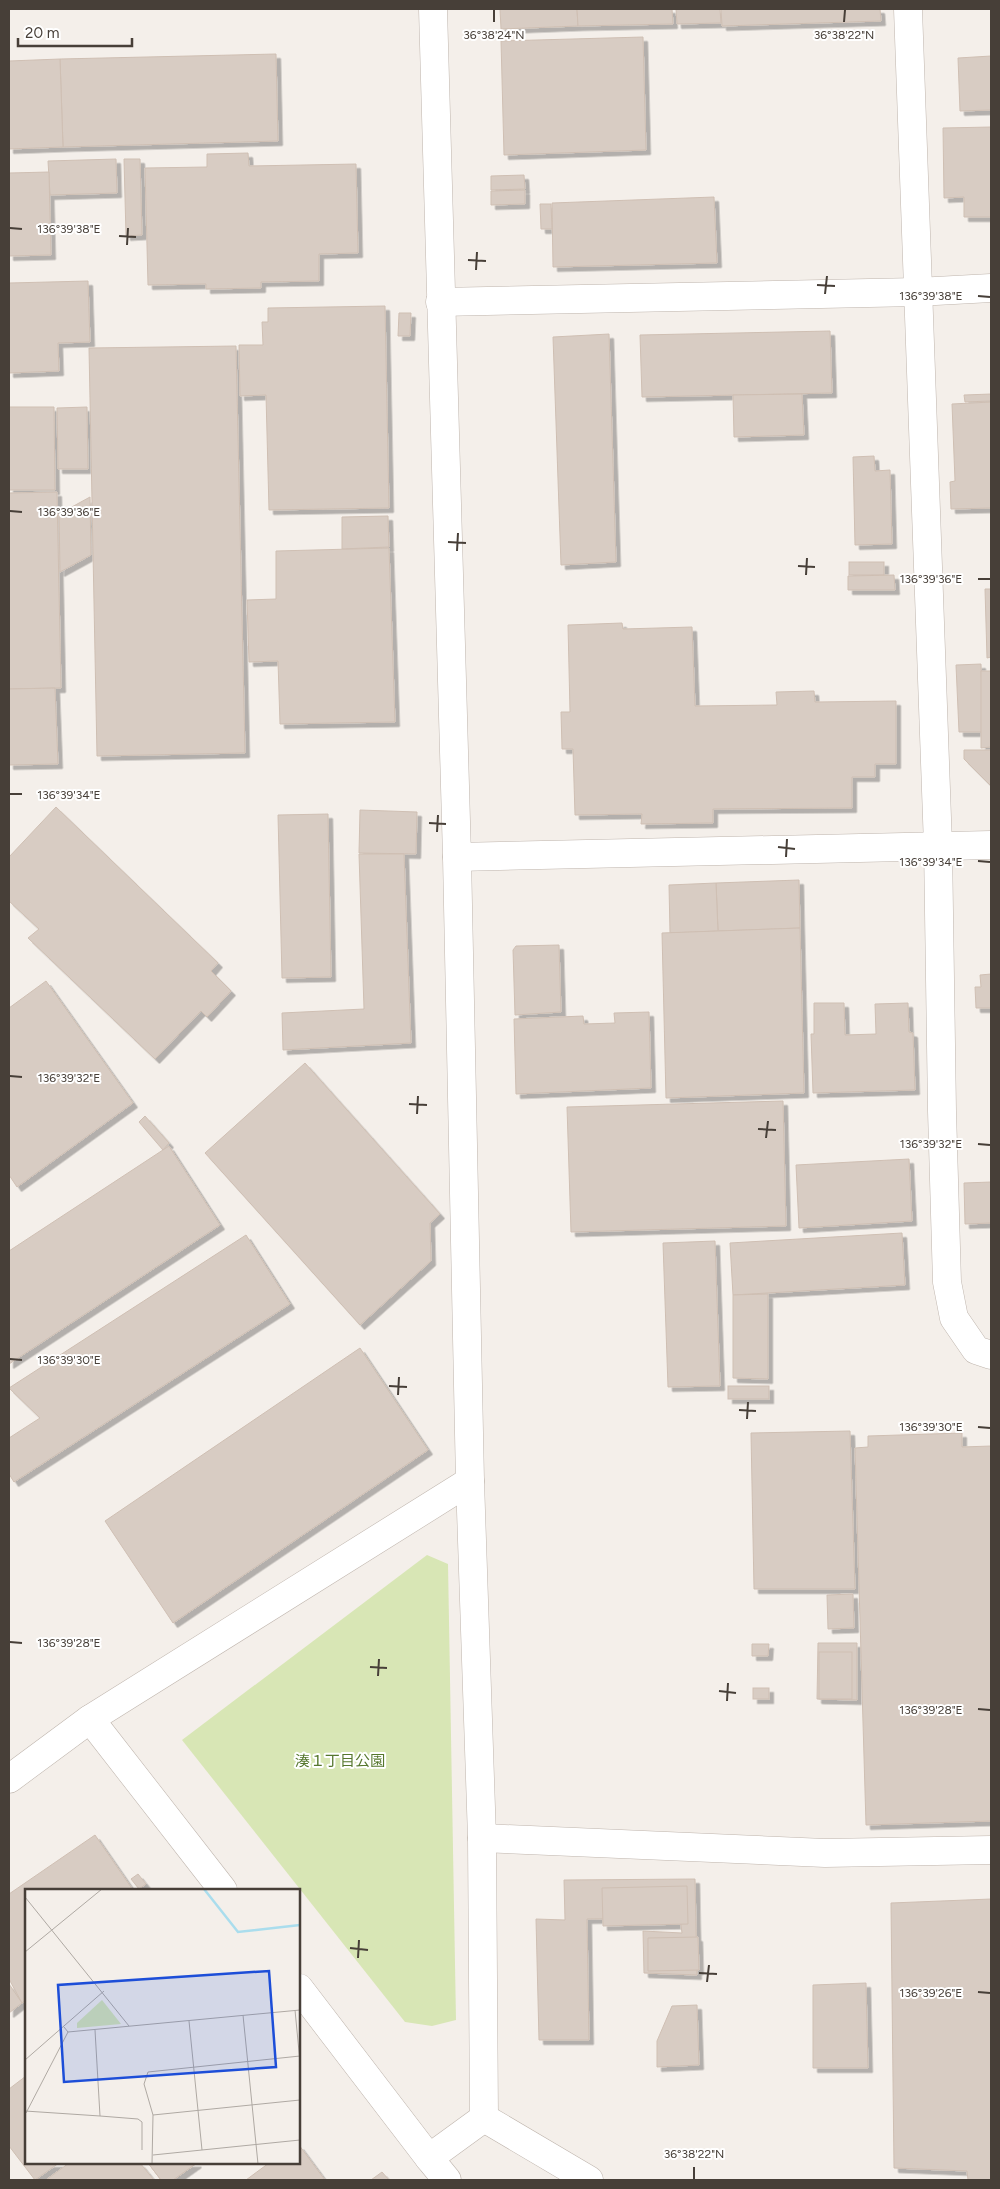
<svg xmlns="http://www.w3.org/2000/svg" width="1000" height="2189" viewBox="0 0 1000 2189" font-family="Figtree,'Noto Sans JP',sans-serif">
<defs>
<filter id="shadow"><feDropShadow dx="4.5" dy="4.5" stdDeviation="0" flood-color="#0004"/></filter>
</defs>
<rect width="100%" height="100%" fill="#f4efea"/>
<path fill="#d8e6b5" d="M427,1555L448,1564L456,2020L432,2026L405,2022L182,1740Z"/>
<g fill="#d8ccc3" stroke="#cfbfb3" filter="url(#shadow)">
<path d="M500,9H577L578,26L501,29Z"/>
<path d="M577,9H672L673,24L578,26Z"/>
<path d="M676,9H720L721,23L677,24Z"/>
<path d="M721,9H880L881,21L722,26Z"/>
<path d="M643,37L646,150L504,155L501,41Z"/>
<path d="M276,54L278,141L63,147L60,59Z"/>
<path d="M991,56V110L960,111L958,58Z"/>
<path d="M60,59L63,147L9,149V61Z"/>
<path d="M991,127V217H964V197L944,198L943,128Z"/>
<path d="M248,153L249,166L356,164L358,253L319,254V281L261,282V288L206,289V284L148,285L145,168L207,167V154Z"/>
<path d="M116,159L117,193L50,195L48,161Z"/>
<path d="M124,159H140L142,235L126,236Z"/>
<path d="M49,172L51,255L9,256V173Z"/>
<path d="M524,175L525,189L491,190V176Z"/>
<path d="M525,190V204L491,205V191Z"/>
<path d="M714,197L717,263L553,267L552,203Z"/>
<path d="M540,204H551L552,229H541Z"/>
<path d="M88,281L90,342L58,343L59,371L9,373V283Z"/>
<path d="M385,306L389,508L269,510L266,395L240,396L239,345H263L262,322H268V308Z"/>
<path d="M399,313H411L410,336H398Z"/>
<path d="M830,331L832,393L642,397L640,335Z"/>
<path d="M609,334L616,562L561,565L553,337Z"/>
<path d="M236,346L245,753L97,756L89,348Z"/>
<path d="M802,394L804,435L734,437L733,395Z"/>
<path d="M991,394V401L965,402L964,395Z"/>
<path d="M991,402V508L951,509L950,482L955,481L952,404Z"/>
<path d="M9,407H54L55,490H9Z"/>
<path d="M87,407L88,469H58L57,408Z"/>
<path d="M874,456L875,471L890,470L892,544L855,545L853,457Z"/>
<path d="M57,492L61,688L9,689V493Z"/>
<path d="M90,497L91,555L60,572L59,514Z"/>
<path d="M388,516L389,547L342,549V517Z"/>
<path d="M389,548L395,722L280,724L278,661L249,662L247,600L276,599V551Z"/>
<rect x="849" y="562" width="35" height="13"/>
<path d="M894,575L895,590H848V576Z"/>
<path d="M985,589H991V657L987,658Z"/>
<path d="M622,623L623,629L692,627L695,706L777,705L776,692L814,691L815,702L896,701V764H875V777H852V808L713,809V823L641,824L642,814L575,815L573,749H562L561,712H570L568,625Z"/>
<path d="M981,664L983,732H959L956,665Z"/>
<path d="M981,671H991V747L981,748Z"/>
<path d="M55,688L58,764L9,765V689Z"/>
<path d="M964,750H991V786L964,759Z"/>
<path d="M56,807L218,963L211,971L231,991L207,1017L201,1011L155,1059L28,938L39,929L9,901V857Z"/>
<path d="M360,810L417,812L416,854L359,853Z"/>
<path d="M328,814L331,977L282,978L278,815Z"/>
<path d="M359,854H404L411,1043L283,1050L282,1013L364,1009Z"/>
<path d="M799,880L800,928L718,931L716,883Z"/>
<path d="M716,883L718,931L670,933L669,885Z"/>
<path d="M800,928L804,1093L666,1098L662,933Z"/>
<path d="M559,945L561,1012L515,1015L513,950L516,946Z"/>
<path d="M991,974V1008H976L975,987H981L980,975Z"/>
<path d="M46,981L133,1103L17,1187L9,1175V1008Z"/>
<path d="M814,1003H844L845,1035L876,1034L875,1004L908,1003L909,1032L913,1033L915,1090L813,1093L811,1034H814Z"/>
<path d="M649,1012L651,1088L516,1094L514,1019L583,1016L584,1024L615,1023L614,1013Z"/>
<path d="M305,1063L440,1214L430,1223L431,1261L360,1325L205,1153Z"/>
<path d="M783,1101L786,1226L571,1232L567,1107Z"/>
<path d="M145,1116L169,1143L163,1150L139,1122Z"/>
<path d="M169,1146L220,1225L9,1364V1251Z"/>
<path d="M909,1159L912,1221L799,1228L796,1165Z"/>
<path d="M991,1182V1223L965,1224L964,1183Z"/>
<path d="M902,1233L905,1285L733,1295L730,1243Z"/>
<path d="M246,1235L290,1304L14,1482L9,1474V1438L40,1418L9,1388Z"/>
<path d="M715,1241L720,1386L668,1387L663,1243Z"/>
<path d="M768,1294V1379L733,1378V1295Z"/>
<path d="M360,1348L428,1450L173,1623L105,1521Z"/>
<rect x="728" y="1386" width="41" height="13"/>
<path d="M850,1431L855,1589H754L751,1433Z"/>
<path d="M962,1433V1447L991,1446V1821L866,1825L855,1448L868,1447V1436Z"/>
<path d="M853,1594L854,1628L828,1629L827,1595Z"/>
<path d="M818,1643H857V1700L817,1699Z"/>
<path d="M752,1644H769L768,1656H752Z"/>
<rect x="819" y="1652" width="33" height="47"/>
<rect x="753" y="1688" width="16" height="11"/>
<path d="M95,1835L133,1890H26V2000L22,2003L9,1979V1894Z"/>
<path d="M138,1874L146,1884L139,1889L131,1879Z"/>
<path d="M695,1879L697,1975L644,1973L643,1931L682,1933L680,1918L587,1919L589,2040H539L536,1919L565,1920L564,1880Z"/>
<path d="M687,1886L688,1924L603,1926L602,1888Z"/>
<path d="M991,1899V2180H968L967,2171L894,2168L891,1903Z"/>
<path d="M698,1937L699,1970L648,1971V1938Z"/>
<path d="M866,1983L868,2068H813V1985Z"/>
<path d="M9,1984L22,2003L9,2013Z"/>
<path d="M697,2005L699,2065L657,2067V2041L672,2006Z"/>
<path d="M26,2076V2163H59L35,2180L9,2146V2089Z"/>
<path d="M299,2145L325,2180H246L269,2163H299Z"/>
<path d="M69,2163H140L154,2180H46Z"/>
<path d="M148,2163H197L173,2180H161Z"/>
<path d="M148,2163H197L173,2180H161Z"/>
<path d="M382,2172L389,2180H371Z"/>
</g>
<g fill="none" stroke-linecap="round" stroke-linejoin="round">
<defs>
<g id="minor">
<path d="M908,9L938,846L942,1111L947,1282L954,1318L976,1350L991,1355"/>
<path d="M440,302L917,292L991,288"/>
<path d="M457,857L991,845"/>
<path d="M90,1719L223,1890"/>
<path d="M9,1779L90,1719L470,1481"/>
<path d="M482,1838L825,1853L991,1850"/>
<path d="M299,1988L429,2158"/>
<path d="M484,2118L589,2180"/>
</g>
<path id="tertiary" d="M433,9L457,857L470,1481L482,1838L484,2118L429,2158L447,2180"/>
</defs>
<use href="#minor" stroke="#bfb5ad" stroke-width="29"/>
<use href="#tertiary" stroke="#bfb5ad" stroke-width="29"/>
<use href="#minor" stroke="#fff" stroke-width="28"/>
<use href="#tertiary" stroke="#fff" stroke-width="28"/>
</g>
<path fill="none" stroke="#473f38" stroke-width="2" d="M494,22V10M844,22L845,10M10,228L22,229M119,236L136,237M127,245L128,228M468,260L486,261M476,270L477,252M817,285L835,286M825,294L827,276M978,296L990,297M10,511L22,512M448,542L466,543M457,551L458,533M798,566L815,567M806,575L807,558M978,579H990M10,794H22M429,823L446,824M437,832L438,815M778,847L795,849M786,857L787,839M978,861L990,862M10,1076L22,1077M409,1104L427,1105M417,1114L418,1096M758,1129L776,1130M766,1138L768,1121M978,1144L990,1145M10,1359L22,1360M389,1386L407,1387M398,1395L399,1377M739,1410L756,1411M747,1419L748,1402M978,1427L990,1428M10,1642L22,1643M370,1667L387,1668M378,1676L379,1659M719,1691L736,1693M727,1701L728,1683M978,1709L990,1710M350,1948L368,1950M358,1958L359,1940M699,1973L717,1974M707,1982L709,1965M978,1992L990,1993M694,2179V2167"/>
<g text-anchor="middle" dominant-baseline="central" stroke-width="4" stroke-linejoin="round" paint-order="stroke">
<g font-size="15" fill="#56772e" stroke="#fff">
<text x="340" y="1761">湊１丁目公園</text>
</g>
</g>
<g transform="translate(25 1889)">
<rect width="275" height="275" fill="#f4efea"/>
<path d="M77,111L96,135L52,139V134Z" fill="#d8e6b5"/>
<path fill="none" stroke="#aadded" stroke-width="2.5" d="M179,0L213,43L275,36"/>
<path fill="none" stroke="#afa9a3" stroke-width="1" d="M0,8L104,137M0,63L77,0M270,121L275,173M218,126L233,275M164,132L177,261M39,138L43,143L275,121M0,171L79,102M0,222L75,227L70,141M1,224L43,143M128,226L275,211M75,227L113,230L117,233V261M128,266L275,251M127,275L128,226L119,195L123,183L275,167"/>
<path fill="#1d4ed8" fill-opacity="0.15" stroke="#1d4ed8" stroke-width="2.5" d="M244,82L251,178L39,193L33,96Z"/>
<rect width="275" height="275" fill="none" stroke="#473f38" stroke-width="2.5"/>
</g>
<g font-size="12" text-anchor="middle" fill="#473f38" stroke="#fff" stroke-width="4" stroke-linejoin="round" paint-order="stroke">
<text x="494" y="39">36°38'24"N</text>
<text x="844" y="39">36°38'22"N</text>
<text x="69" y="233">136°39'38"E</text>
<text x="931" y="300">136°39'38"E</text>
<text x="69" y="516">136°39'36"E</text>
<text x="931" y="583">136°39'36"E</text>
<text x="69" y="799">136°39'34"E</text>
<text x="931" y="866">136°39'34"E</text>
<text x="69" y="1082">136°39'32"E</text>
<text x="931" y="1148">136°39'32"E</text>
<text x="69" y="1364">136°39'30"E</text>
<text x="931" y="1431">136°39'30"E</text>
<text x="69" y="1647">136°39'28"E</text>
<text x="931" y="1714">136°39'28"E</text>
<text x="931" y="1997">136°39'26"E</text>
<text x="694" y="2158">36°38'22"N</text>
</g>
<rect width="1000" height="2189" fill="none" stroke="#473f38" stroke-width="20"/>
<path d="M18 38v8h114v-8" fill="none" stroke="#473f38" stroke-width="2.5"/>
<text x="25" y="38" font-size="15" fill="#473f38" stroke="#ffffff" stroke-width="4" paint-order="stroke">20 m</text>
</svg>
